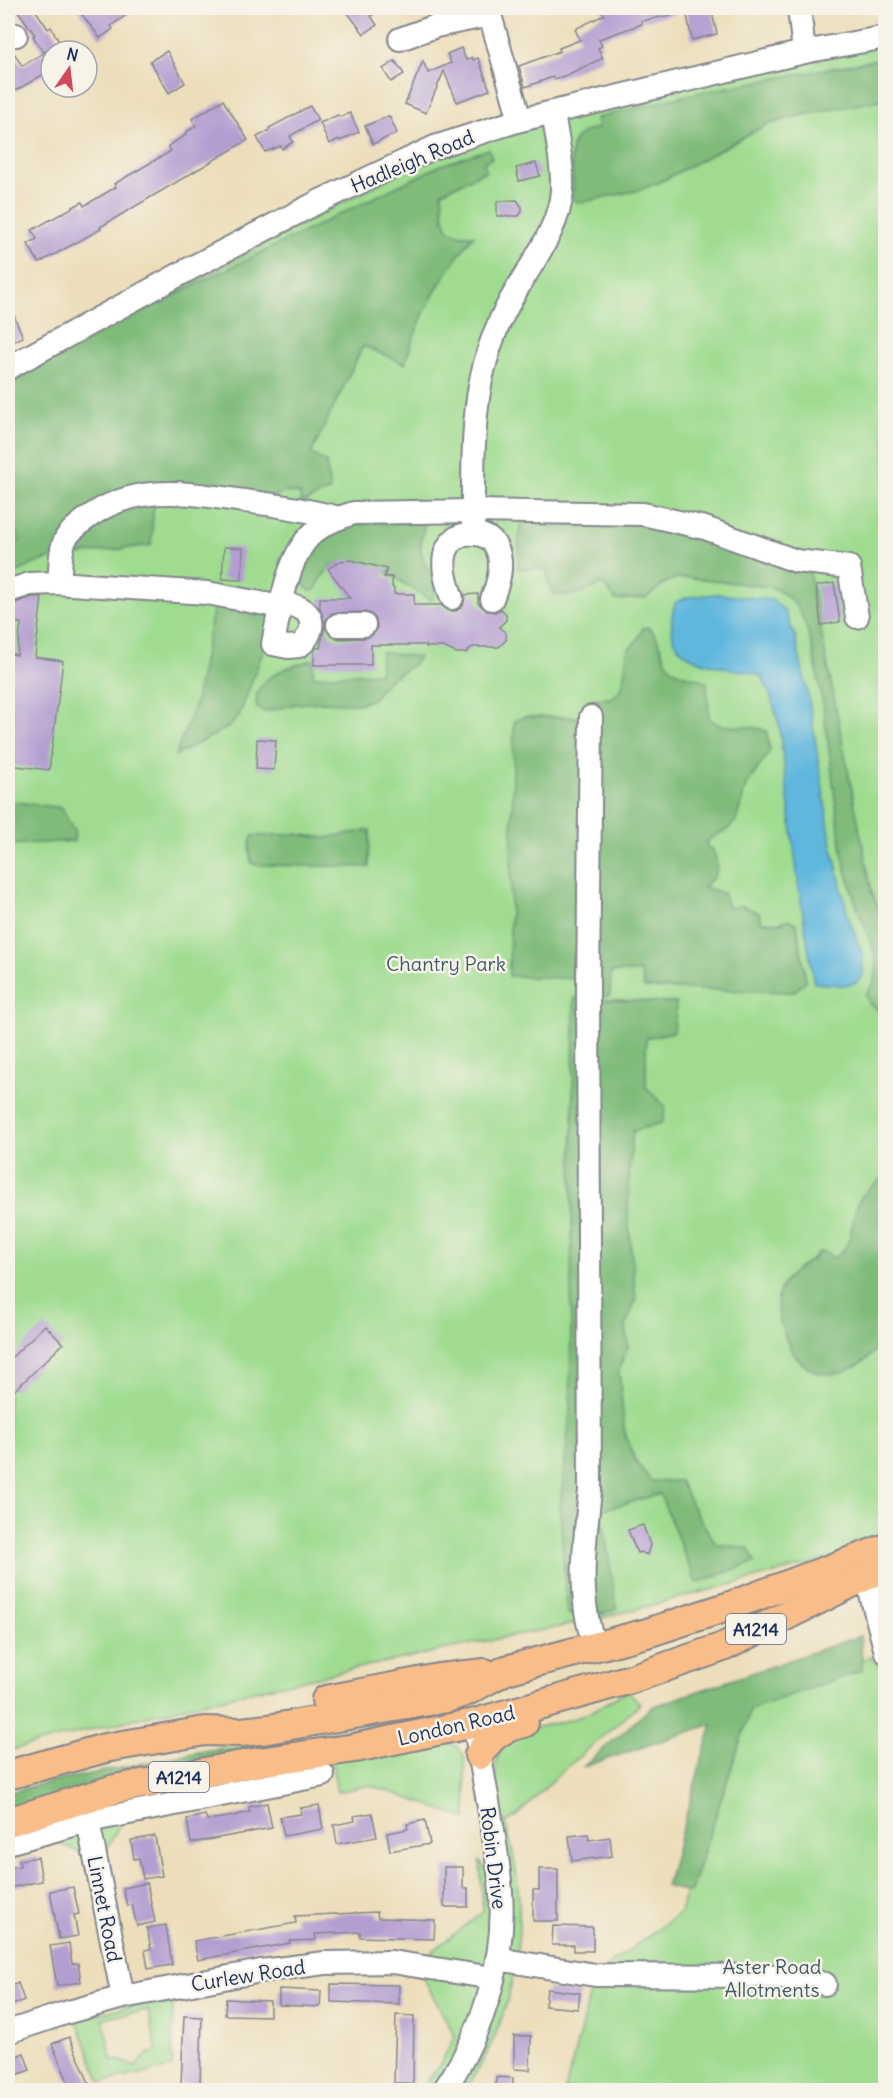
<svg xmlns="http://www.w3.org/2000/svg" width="893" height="2098" viewBox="0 0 893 2098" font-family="Delius,sans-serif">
<rect width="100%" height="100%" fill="#f7f3e8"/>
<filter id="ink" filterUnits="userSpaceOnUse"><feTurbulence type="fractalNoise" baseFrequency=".0167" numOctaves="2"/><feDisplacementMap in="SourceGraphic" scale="12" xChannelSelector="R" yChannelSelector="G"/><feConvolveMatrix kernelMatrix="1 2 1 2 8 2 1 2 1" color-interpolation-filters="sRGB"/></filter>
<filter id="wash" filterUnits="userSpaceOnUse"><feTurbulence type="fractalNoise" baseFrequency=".008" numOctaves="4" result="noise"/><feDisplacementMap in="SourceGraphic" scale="24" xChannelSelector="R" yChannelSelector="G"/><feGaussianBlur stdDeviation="1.35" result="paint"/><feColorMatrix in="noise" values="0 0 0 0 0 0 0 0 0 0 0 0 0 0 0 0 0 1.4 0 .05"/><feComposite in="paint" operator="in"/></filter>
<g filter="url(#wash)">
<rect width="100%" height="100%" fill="#ecdeba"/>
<g fill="#9fdc90" stroke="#5d8677" stroke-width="1.5" fill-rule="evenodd">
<path d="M885,37V1545L581,1623C512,1635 444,1650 376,1664C252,1691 129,1719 8,1751V381L385,180L435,147Z"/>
<path d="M870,1657L886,1672L885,2090H565L595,1975L680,1913L723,1745L752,1696Z"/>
<path d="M627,1691L632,1695L640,1704L556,1777L517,1816L505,1823C510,1835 511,1847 514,1859C529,1937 511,2025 465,2090H421L441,2063L455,2036L421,1974L425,1957L483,1912L480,1861L500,1890L491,1828L505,1823C497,1811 497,1797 496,1783C489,1722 541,1731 582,1716C597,1710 612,1699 627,1691Z"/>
<path d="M448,1742L458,1747L464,1756L467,1819L371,1785L337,1792L330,1751Z"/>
<path d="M122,1820L103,1856L89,1857L51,1839Z"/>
<path d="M173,1996L172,2068L101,2082L76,2019ZM148,2010L157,2051L149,2053L135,2066L118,2060H112L103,2019Z"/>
</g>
<g fill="#7fbc7a" stroke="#4d766c" stroke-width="1.5">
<path d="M885,58V99L799,116L766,125L660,182L639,190L578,203L572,196C577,168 556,135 598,128L596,118L691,94Z"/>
<path d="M489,149L492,158L484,162L486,171L442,192L444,220L449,230L461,235H474C444,272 418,317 405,364L363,346L311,454L326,462L330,490L301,504L300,494L286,492L267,499L129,492L51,558L36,563L8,577V547L20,541L8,513V385L84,339L441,165Z"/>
<path d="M154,503L151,545L67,556L70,541L99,516Z"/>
<path d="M425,522C424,531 419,542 421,551C423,568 443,584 431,601L382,569L340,562L331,566L322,577L315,590L310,591L298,579V561L336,525Z"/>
<path d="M520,522H643L705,535L809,570L872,893L885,922V1010C874,1011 868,1006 866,994C892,968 862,928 855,900C851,886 846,871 843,856C834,800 830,744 820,688C815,663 812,636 800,613C794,600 783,592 770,587L691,578H676L665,583L646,598L616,600C610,594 609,588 602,584C587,590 569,600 553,593L549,585L547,569H518Z"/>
<path d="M218,604L271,612L268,638L239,716L229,727L175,756L195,704L213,611Z"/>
<path d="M647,627C661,635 660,657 671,668C681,677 696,676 707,683L709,717C718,733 752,721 767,732L770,751L746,786L736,821L727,830L714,836L706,843L707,847L713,850C719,870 719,875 703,887L723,893L728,907L734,908L741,905L759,913L762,922L780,923L788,919L797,924L806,981L794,992L644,988L641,972H611L610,996H591L594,699L611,698L619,692L623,683L627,651L637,640L643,628Z"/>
<path d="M381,652L419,657L413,665L393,677L381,688L373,699L359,704L323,702L296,704L265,712L257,708C250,678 291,665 313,660V676L380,673Z"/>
<path d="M524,717H587L583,979L509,976L514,721Z"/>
<path d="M8,801L62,808L71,826L75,829L74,841L8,845Z"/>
<path d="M370,830L369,867L259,865L252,864C249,855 248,844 253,836L295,834L325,838Z"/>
<path d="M574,998L676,1003L674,1032L646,1038V1087L666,1107L662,1123L633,1131L629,1172L628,1216L636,1300L626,1325L628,1347L619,1371L625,1436L637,1463L651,1481H680L695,1511L716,1544L748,1548L755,1562L696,1583L660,1494L601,1510L617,1609L582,1620L567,1613L560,1507L570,1413Z"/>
<path d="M885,1176V1326C883,1333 881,1342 877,1348C870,1358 858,1366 848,1370C813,1383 793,1361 783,1330C779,1317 775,1306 779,1293C784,1277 800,1267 814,1258C820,1248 826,1251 833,1258C859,1245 847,1214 863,1195C869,1188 878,1182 885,1176Z"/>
<path d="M860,1636L863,1670L751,1709L690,1893L666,1886L712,1724L583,1767L652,1707Z"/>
<path d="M390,1722L393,1736L8,1820V1793L36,1785L209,1750L290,1741Z"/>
</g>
<path fill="#61b7de" stroke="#3e739e" stroke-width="1.5" d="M717,594L773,600L785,612L795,636L808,695L831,841L847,913L863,955V975L856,983L844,985L814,983L799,889L779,724L770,694L762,677L754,673C727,667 673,665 672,629C671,618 672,611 676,602L689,597Z"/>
<g id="blocks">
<g fill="#b49ed1">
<path d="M16,8H34L48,29L51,27L64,51H51V70L15,91L8,80V47L11,48L22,66L47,51H42L33,36L35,35Z"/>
<path d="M77,8H136L111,26L113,29L100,38Z"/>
<path d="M344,8H383L371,16L377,25L364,34Z"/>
<path d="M601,8H676V14L641,21L642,24L599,39L602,46L598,48L603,58L567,75L554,79L553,77L525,87L519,66L560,51L559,48L580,40L575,29L604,15Z"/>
<path d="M703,8H711L717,34L692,40L686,11Z"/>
<path d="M461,48L466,60L472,57L473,60L478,58L490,90L457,102L444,71L426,113L405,104L423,61L428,73L451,63L447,54Z"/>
<path d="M167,51L185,83L169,93L150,61Z"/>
<path d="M395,61L404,74L391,82L383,69Z"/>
<path d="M223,100L248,140L100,227L101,229L39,263L28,244L37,239L32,230L82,202L84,206L116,187L114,184L171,151L168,146L186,135L185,133L196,126L192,119Z"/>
<path d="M310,106L318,120L290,136L293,142L282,149L281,146L265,152L257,137L270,130L269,128Z"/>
<path d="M350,113L359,132L340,141L339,139L329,144L320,123L338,115L340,117Z"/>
<path d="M389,116L397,133L373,144L365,126Z"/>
<path d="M536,163L540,176L519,181L516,168Z"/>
<path d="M517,200L522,207V211L519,216H497V201Z"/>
<path d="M8,302L23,337L8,344Z"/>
<path d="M224,547L243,548L242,580L222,579Z"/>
<path d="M351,560L387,569L384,577H392V587L394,588V594H414V605H441L449,611H456L463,606L465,595L478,594V603L487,611L495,612L501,609L506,614V620L499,627L506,633V640L499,647H472L466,653H456L443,647H426V645H371V665H314V651L316,648H320L325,626L331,636L338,639L365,638L371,636L376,631L377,626L376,619L371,614L365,612L332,613L327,618L325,624L320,609V598H350L328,569L340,561Z"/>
<path d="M834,583L840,622L821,625L816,586Z"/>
<path d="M32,597H42L35,657L63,661L49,770L8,765V653L17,655L21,623L12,622L15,603Z"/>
<path d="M257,739L276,740L274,770L256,769Z"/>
<path d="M45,1325L63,1344L14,1391L8,1384V1361Z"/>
<path d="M643,1525L650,1545L647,1555L641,1552L637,1553L628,1530Z"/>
<path d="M267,1803L272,1828L191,1843L187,1819L205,1815L207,1820L228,1817L250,1812L249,1807Z"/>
<path d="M319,1805L323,1829L284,1836L280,1817L301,1814L300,1808Z"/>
<path d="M372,1813L377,1837L337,1844L334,1825L355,1821L354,1816Z"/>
<path d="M425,1820L430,1844L390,1851L387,1833L408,1829L407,1824Z"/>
<path d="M588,1834L589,1840L610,1837L612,1856L572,1861L569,1836Z"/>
<path d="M155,1836L162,1876L143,1879L139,1858L134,1859L131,1840Z"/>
<path d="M38,1857L42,1881L8,1888V1868L20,1866L19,1860Z"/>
<path d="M444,1867H463V1888H468V1907H444Z"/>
<path d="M539,1869H558V1921H533V1890H539Z"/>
<path d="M147,1883L155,1922L137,1926L132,1905L127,1906L123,1888Z"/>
<path d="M73,1887L79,1914L74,1915L78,1936L59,1939L50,1891Z"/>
<path d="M377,1912L378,1918L435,1920L434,1939L360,1937V1932L315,1934L316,1940L289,1941L290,1943L198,1960L194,1941L296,1923L295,1916Z"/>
<path d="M166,1925L172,1965L148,1969L145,1950L151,1949L147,1928Z"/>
<path d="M553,1926L593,1927V1951H574V1945H552Z"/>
<path d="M69,1943L72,1964L78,1963L81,1982L57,1986L50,1946Z"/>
<path d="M18,1983L24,2000L8,2007V1987Z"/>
<path d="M331,1984L399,1985V2004L331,2002Z"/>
<path d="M279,1989L321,1991L320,2007L279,2005Z"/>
<path d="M547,1989L580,1993L578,2009L545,2006Z"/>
<path d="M226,1999L270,2001V2016L225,2015Z"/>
<path d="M396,2015L414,2016L413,2083H394Z"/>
<path d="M184,2016L202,2017L200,2084H181Z"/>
<path d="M514,2036H531L530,2070L514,2069Z"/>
<path d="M69,2037L85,2073L92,2091H72L52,2044Z"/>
<path d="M24,2053L30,2070L8,2078V2059Z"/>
<path d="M496,2077L513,2078V2091H496Z"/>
</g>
</g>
</g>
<g filter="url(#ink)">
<use href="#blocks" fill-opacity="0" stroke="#84868c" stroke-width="1.5"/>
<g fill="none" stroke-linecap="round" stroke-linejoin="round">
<defs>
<g id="minor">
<path d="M491,8L490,15L520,120"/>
<path d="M799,8L804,52"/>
<path d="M8,33L16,35"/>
<path d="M400,39L436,26L490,15"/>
<path d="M8,368L193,267L320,201L435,147L520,120L804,52L886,37"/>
<path d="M473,534C473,482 471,409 486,360C491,341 498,323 508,305C526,270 560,230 562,190C563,164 557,138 553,113"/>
<path d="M59,583C61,569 59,550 66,538C71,530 79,525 86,519C135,482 188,493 244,501C276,505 308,510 339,518"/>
<path d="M8,591L30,584L56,583L207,593L281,607"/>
<path d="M452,598C446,582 439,559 450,544C461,528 490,531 497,549C504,565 498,584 492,599"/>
<path d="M282,603C290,605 300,606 306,612C317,623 309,639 299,646L288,647L273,644C279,613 287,560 309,537C321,524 338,518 354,513L473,511L643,514L705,528L796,561L849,567L857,617"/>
<path d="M338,625H364"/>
<path d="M591,717L588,988L590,1490C585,1540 576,1601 596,1648"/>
<path d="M866,1576L886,1652"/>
<path d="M88,1821L123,1997"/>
<path d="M8,1843L88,1821L323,1775"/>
<path d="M497,1959L595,1975L767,1976L797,1978L825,1984"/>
<path d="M8,2032L65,2013L123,1997L261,1971L325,1963L392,1962L493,1978"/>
<path d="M444,2090C482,2034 506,1962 501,1892C497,1841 485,1790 477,1739"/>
</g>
<g id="major">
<path d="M326,1700L439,1678L485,1673"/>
<path d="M479,1755C490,1736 503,1727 524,1723"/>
<path d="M8,1775L105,1748L205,1731L241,1732L268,1729L447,1698L467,1691L506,1670L647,1633L730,1606L886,1548"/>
<path d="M8,1822L115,1789L259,1762L355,1748L475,1723L631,1679L723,1647L886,1566"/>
</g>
</defs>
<use href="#minor" stroke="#84868c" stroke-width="26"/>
<use href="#major" stroke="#84868c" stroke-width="32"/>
<use href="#minor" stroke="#fff" stroke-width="22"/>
<use href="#major" stroke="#f8bd89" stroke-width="28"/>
</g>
</g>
<g text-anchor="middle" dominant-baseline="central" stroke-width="5" stroke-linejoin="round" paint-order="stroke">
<g fill="#f7f3e8" stroke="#5d6a87" stroke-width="1.5">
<rect x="726" y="1614" width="60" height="30" rx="4.5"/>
<rect x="149" y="1762" width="60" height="30" rx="4.5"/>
</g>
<g font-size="18" font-weight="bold" fill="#1b2f5e">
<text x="756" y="1629">A1214</text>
<text x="179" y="1777">A1214</text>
</g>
<g font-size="20" fill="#1b2f5e" stroke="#f7f3e8">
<text transform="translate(412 161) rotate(-23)">Hadleigh Road</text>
<text transform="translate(456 1725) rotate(-13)">London Road</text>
<text transform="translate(494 1858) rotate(83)">Robin Drive</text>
<text transform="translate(105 1909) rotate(79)">Linnet Road</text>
<text transform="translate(248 1975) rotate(-9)">Curlew Road</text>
</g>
<g font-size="20" fill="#3c5a6a" stroke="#f7f3e8">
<text x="446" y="963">Chantry Park</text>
<text x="772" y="1966">Aster Road<tspan x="772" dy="23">Allotments</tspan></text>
</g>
</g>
<rect width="893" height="2098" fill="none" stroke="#f7f3e8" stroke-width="30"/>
<g transform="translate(69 69) rotate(14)"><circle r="28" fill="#f7f3e8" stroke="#9fa5b1" stroke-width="1.5"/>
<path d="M0-4.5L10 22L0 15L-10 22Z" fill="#d1495b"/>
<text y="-9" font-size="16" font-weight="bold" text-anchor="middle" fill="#1b2f5e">N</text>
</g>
</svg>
